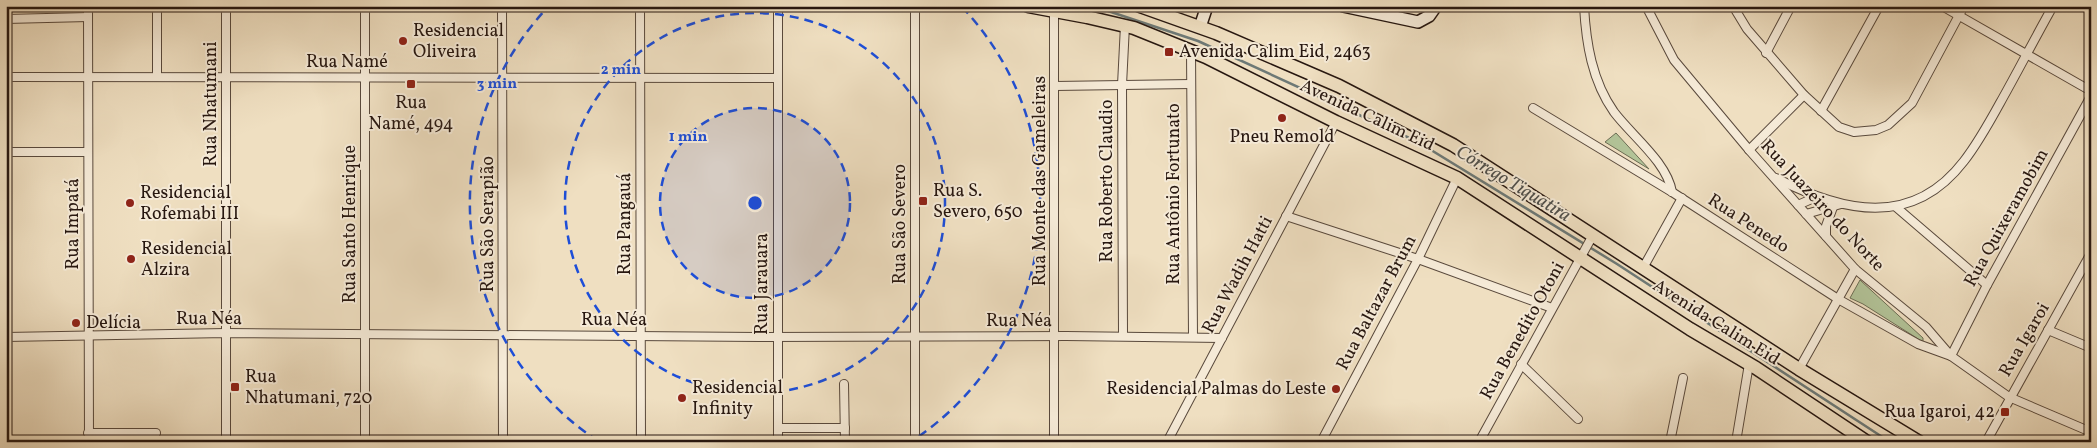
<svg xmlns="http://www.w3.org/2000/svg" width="2097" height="448" viewBox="0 0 2097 448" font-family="Vollkorn,serif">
<rect width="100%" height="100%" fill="#efdfc1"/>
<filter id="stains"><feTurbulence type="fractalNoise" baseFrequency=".004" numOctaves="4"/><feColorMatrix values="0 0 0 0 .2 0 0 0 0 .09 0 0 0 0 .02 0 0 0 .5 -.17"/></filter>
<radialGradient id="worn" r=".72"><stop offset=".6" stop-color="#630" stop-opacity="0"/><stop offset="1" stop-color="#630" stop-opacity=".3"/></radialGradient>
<g fill="#b2c398" stroke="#6c6d54">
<path d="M1616,133L1649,169L1605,142Z"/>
<path d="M1860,280L1923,338V342L1863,304L1850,298Z"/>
</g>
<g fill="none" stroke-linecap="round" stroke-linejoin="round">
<path stroke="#6d7976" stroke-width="2.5" d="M1093,6L1198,41L1418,142L1617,264L1890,442"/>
<defs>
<g id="street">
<path d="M88,6L89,442"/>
<path d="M502,6L503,442"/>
<path d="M640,6L641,442"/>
<path d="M915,6V442"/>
<path d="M1584,6C1586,43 1592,81 1614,112C1632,136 1667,162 1672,192"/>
<path d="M1646,6L1674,60L1750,151L1855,269L1926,327L1951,356L2009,397L2091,432"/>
<path d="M1733,6L1747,29L1804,95L1839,127L1854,132L1876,130L1888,125L1912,103L1964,6"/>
<path d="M1942,6L2091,91"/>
<path d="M6,19L88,17"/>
<path d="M1191,51L1193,336"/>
<path d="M1766,53L1791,6"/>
<path d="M6,77L777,78"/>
<path d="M157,77V6"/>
<path d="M1055,86L1191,84"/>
<path d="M1533,108L1672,192L1838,299L1918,344L1951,356L1987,285L2091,96"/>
<path d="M1821,111L1879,6"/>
<path d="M1749,150L1804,95"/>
<path d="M6,152H88"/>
<path d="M1776,178C1842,212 1912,229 1964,161C1978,143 1989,123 2000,103C2018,71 2035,38 2053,6"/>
<path d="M1798,205L1816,197"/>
<path d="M1896,207L1987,285"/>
<path d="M1806,214L1841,204"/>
<path d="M1286,216L1418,259L1552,308"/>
<path d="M1826,236V226L1833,207"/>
<path d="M1643,268L1682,198"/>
<path d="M2048,330L2091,348"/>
<path d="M1123,336L1122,85L1125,25"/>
<path d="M6,337L226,333L759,337L1066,336L1222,338"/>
<path d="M1521,364L1578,419"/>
<path d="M1799,369L1855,269"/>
<path d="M844,384L845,442"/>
<path d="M778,428H845"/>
<path d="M88,433H156"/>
<path d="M226,442V6"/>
<path d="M365,442V6"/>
<path d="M778,442V6"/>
<path d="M1054,442V10"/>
<path d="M1167,442L1336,122"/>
<path d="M1321,442L1418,259L1457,178"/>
<path d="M1479,442L1593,235"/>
<path d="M1670,442L1683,378"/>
<path d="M1736,442L1749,364"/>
<path d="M1986,442L2091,253"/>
</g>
<g id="secondary">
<path d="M1343,6L1418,22L1429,16L1436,6"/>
<path d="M1200,27L1207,6"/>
</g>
<g id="primary">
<path d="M1028,6L1087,17L1134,28L1206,57L1336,122L1457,178L1690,329L1756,368L1867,442"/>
<path d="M1140,6L1216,33L1339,86L1453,145L1799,369L1919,442"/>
</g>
</defs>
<use href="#street" stroke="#59493c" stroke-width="10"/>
<use href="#secondary" stroke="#271710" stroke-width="14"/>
<use href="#primary" stroke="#271710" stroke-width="15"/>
<use href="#street" stroke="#f5ead7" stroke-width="8"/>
<use href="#secondary" stroke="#f5ead7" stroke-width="11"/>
<use href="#primary" stroke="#efdfc1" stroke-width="12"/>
</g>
<circle cx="755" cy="203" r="95" fill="#1d4ed8" fill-opacity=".12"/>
<g fill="none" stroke="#1d4ed8" stroke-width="2.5" stroke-dasharray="9 6">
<circle cx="755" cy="203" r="95"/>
<circle cx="755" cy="203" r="190"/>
<path d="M598 441A285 285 0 0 1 548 7M962 7A285 285 0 0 1 912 441"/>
</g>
<g fill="#8f2418" stroke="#f5ead7" stroke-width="2">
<circle cx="403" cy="41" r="5"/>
<rect x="1164" y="47" width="10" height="10" rx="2.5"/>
<rect x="406" y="79" width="10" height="10" rx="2.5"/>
<circle cx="1282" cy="118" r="5"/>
<rect x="918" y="196" width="10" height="10" rx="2.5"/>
<circle cx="130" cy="203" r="5"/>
<circle cx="131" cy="259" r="5"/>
<circle cx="76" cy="323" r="5"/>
<rect x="230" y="382" width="10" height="10" rx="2.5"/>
<circle cx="1336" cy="389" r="5"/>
<circle cx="682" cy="398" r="5"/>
<rect x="2000" y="407" width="10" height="10" rx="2.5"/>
</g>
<g text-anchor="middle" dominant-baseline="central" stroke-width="4" stroke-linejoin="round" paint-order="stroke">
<g font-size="18" fill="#271710" stroke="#f5ead7" text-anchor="start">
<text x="413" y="31">Residencial<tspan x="413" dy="21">Oliveira</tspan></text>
<text x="1179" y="52">Avenida Calim Eid, 2463</text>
<text x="411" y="103" text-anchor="middle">Rua<tspan x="411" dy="21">Namé, 494</tspan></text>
<text x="1282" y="137" text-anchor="middle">Pneu Remold</text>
<text x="933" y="191">Rua S.<tspan x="933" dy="21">Severo, 650</tspan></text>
<text x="140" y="193">Residencial<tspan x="140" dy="21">Rofemabi III</tspan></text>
<text x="141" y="249">Residencial<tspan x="141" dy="21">Alzira</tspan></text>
<text x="86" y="323">Delícia</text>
<text x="245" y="377">Rua<tspan x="245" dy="21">Nhatumani, 720</tspan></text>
<text x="692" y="388">Residencial<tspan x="692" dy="21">Infinity</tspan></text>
<text x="1326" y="389" text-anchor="end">Residencial Palmas do Leste</text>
<text x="1995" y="412" text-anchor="end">Rua Igaroi, 42</text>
</g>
<g font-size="18" fill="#271710" stroke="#f5ead7">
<text x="347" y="62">Rua Namé</text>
<text transform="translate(211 104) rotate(-90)">Rua Nhatumani</text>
<text transform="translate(1367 116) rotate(25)">Avenida Calim Eid</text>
<text transform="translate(1040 181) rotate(-90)">Rua Monte das Gameleiras</text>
<text transform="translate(1107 181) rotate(-90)">Rua Roberto Claudio</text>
<text transform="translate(1174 194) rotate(-90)">Rua Antônio Fortunato</text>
<text transform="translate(1822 206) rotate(47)">Rua Juazeiro do Norte</text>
<text transform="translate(2007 218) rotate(-61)">Rua Quixeramobim</text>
<text transform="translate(73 224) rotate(-90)">Rua Impatá</text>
<text transform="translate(350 224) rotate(-90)">Rua Santo Henrique</text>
<text transform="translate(488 224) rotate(-90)">Rua São Serapião</text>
<text transform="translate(625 224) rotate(-90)">Rua Pangauá</text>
<text transform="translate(900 224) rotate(-90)">Rua São Severo</text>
<text transform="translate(1748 224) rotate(33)">Rua Penedo</text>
<text transform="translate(1238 275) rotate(-62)">Rua Wadih Hatti</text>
<text transform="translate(762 284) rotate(-90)">Rua Jarauara</text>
<text transform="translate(1377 303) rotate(-62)">Rua Baltazar Brum</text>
<text x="209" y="319">Rua Néa</text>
<text x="614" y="320">Rua Néa</text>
<text x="1019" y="321">Rua Néa</text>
<text transform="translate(1716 323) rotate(32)">Avenida Calim Eid</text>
<text transform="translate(1523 331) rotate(-61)">Rua Benedito Otoni</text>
<text transform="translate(2025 340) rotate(-60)">Rua Igaroi</text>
</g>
<g font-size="19" font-style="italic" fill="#50504c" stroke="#f5ead7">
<text transform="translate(1513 184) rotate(31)">Córrego Tiquatira</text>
</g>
</g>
<circle cx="755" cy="203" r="8" fill="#1d4ed8" stroke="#f5ead7" stroke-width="2.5"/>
<g font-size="15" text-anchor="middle" font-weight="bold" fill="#1d4ed8" stroke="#f5ead7" stroke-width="4" stroke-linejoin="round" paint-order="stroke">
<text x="621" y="74">2 min</text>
<text x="497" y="88">3 min</text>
<text x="688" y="141">1 min</text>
</g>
<rect width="2097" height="448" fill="none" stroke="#efdfc1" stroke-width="25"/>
<rect x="8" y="8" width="2082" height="433" fill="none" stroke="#271710" stroke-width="2.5"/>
<rect x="12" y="12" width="2072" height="423" fill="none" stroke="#271710"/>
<rect width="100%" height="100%" filter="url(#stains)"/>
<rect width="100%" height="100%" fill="url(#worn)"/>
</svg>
